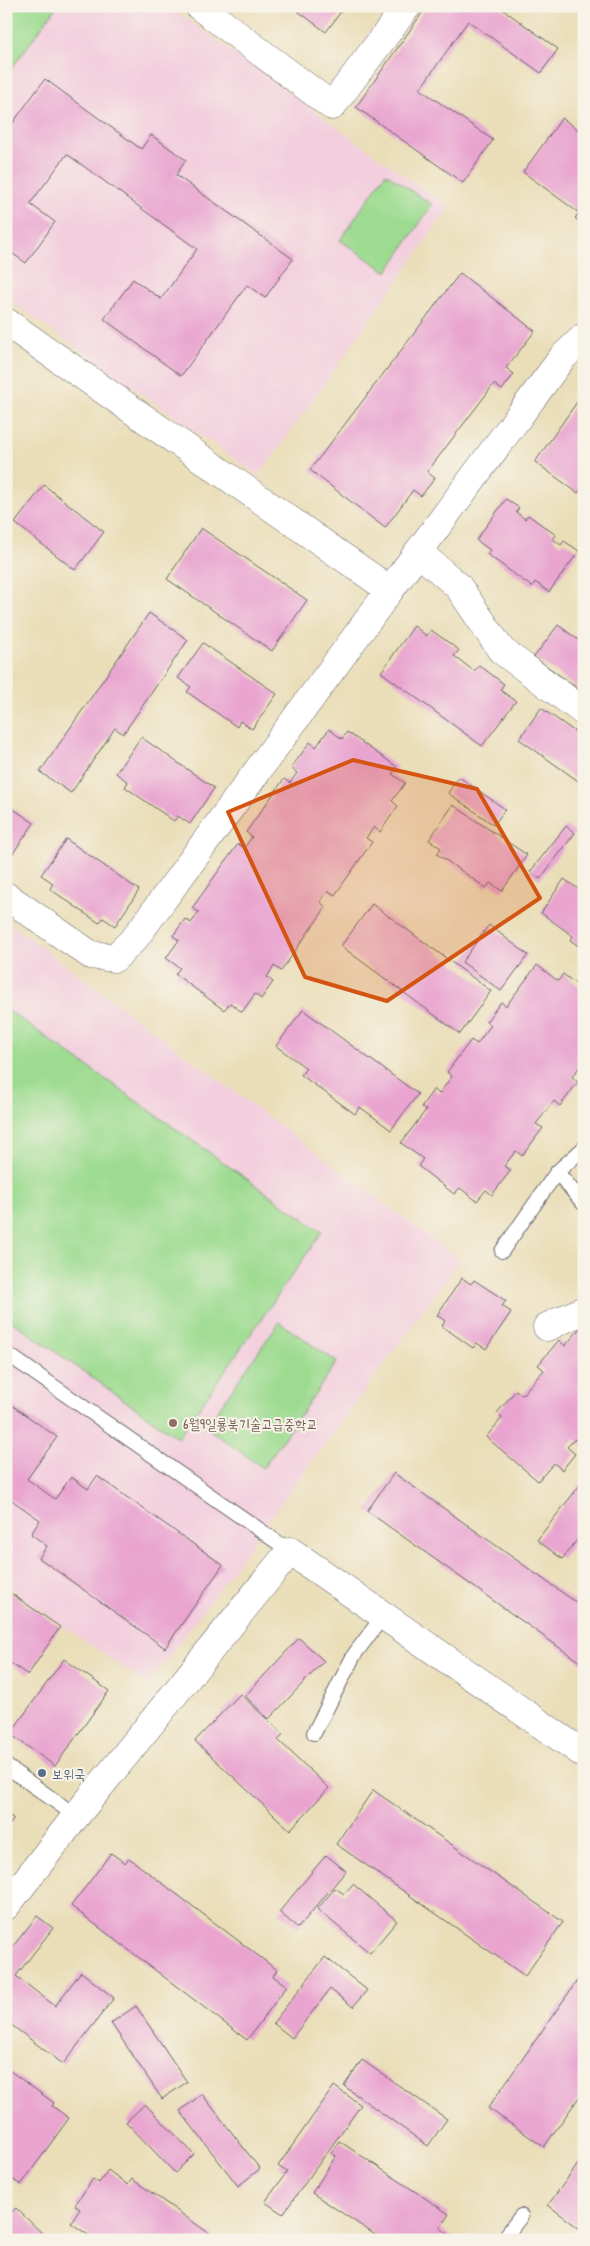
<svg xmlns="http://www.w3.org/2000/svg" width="590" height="2246" viewBox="0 0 590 2246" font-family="'Patrick Hand','Poor Story',sans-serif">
<rect width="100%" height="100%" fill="#f7f3e8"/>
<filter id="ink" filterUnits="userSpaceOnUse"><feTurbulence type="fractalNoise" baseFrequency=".02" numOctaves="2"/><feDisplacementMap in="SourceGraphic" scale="10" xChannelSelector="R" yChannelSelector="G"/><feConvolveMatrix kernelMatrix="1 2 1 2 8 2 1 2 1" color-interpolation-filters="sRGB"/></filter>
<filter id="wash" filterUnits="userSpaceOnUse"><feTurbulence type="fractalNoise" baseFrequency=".0096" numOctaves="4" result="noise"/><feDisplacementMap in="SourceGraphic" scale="20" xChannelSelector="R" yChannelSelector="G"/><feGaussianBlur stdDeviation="1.12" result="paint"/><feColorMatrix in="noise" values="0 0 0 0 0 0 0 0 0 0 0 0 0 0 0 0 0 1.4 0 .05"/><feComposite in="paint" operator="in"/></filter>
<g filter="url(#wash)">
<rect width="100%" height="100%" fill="#eadeb9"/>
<g fill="#f3cfde">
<path d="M6,6H169L449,208L259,476L6,298Z"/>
<path d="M6,921L460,1260L148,1685L6,1586Z"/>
</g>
<g fill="#9ddb90" stroke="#607e66">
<path d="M6,6H57L6,76Z"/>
<path d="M386,173L432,205L387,272L340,240Z"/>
<path d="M6,1009L322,1232L178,1438L6,1317Z"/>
<path d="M279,1322L337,1362L263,1468L206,1427Z"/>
</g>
<g id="blocks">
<g fill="#e9a5d0">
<path d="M291,6H345L326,32Z"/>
<path d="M427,6H498L558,49L541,73L468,21L420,89L493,140L463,183L356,107Z"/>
<path d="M45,79L141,149L151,135L186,160L176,175L293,259L265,298L247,285L181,376L104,319L133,279L161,299L197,249L67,154L30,204L55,222L26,263L6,249V132Z"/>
<path d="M562,118L584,134V225L575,218L579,213L523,172Z"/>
<path d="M460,273L535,331L506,368L514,374L502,390L494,384L427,472L435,478L421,496L413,490L385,528L310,470Z"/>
<path d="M584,392V485L578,493L535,462Z"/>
<path d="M44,485L104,532L75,570L15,523Z"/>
<path d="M506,499L519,508L516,512L525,519L528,515L556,535L553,539L561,545L564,541L579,551L549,592L535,582L532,587L487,554L490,550L476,540Z"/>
<path d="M201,528L307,600L272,651L167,579Z"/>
<path d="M149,613L188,640L123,734L115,728L71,793L40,772Z"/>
<path d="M558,625L584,644V693L534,657Z"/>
<path d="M414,626L427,636L431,630L459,650L454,656L474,671L479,665L504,684L500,690L516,701L482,746L381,672Z"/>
<path d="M203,643L277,694L252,729L240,721L237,727L187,692L191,687L178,678Z"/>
<path d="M541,708L584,738V785L519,739Z"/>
<path d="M329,729L342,739L347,732L397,767L392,774L405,783L392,801L398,806L380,832L374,827L366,838L372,842L335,895L328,891L320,902L326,907L281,971L274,966L267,977L273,982L261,999L255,994L242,1012L230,1003L224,1010L175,974L180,968L166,958L179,940L173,936L185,919L191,923L199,912L192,908L238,844L244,848L252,837L246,832L284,779L290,783L297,773L291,768L310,742L316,747Z"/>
<path d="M141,737L214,788L190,824L178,816L174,821L125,787L128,782L116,773Z"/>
<path d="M459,777L505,809L494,825L448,793Z"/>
<path d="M6,804L34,823L9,859L6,857Z"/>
<path d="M453,805L527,855L502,891L490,883L486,888L437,854L441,848L429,840Z"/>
<path d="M566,826L575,833L540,879L530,872Z"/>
<path d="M66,839L139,890L115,926L103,918L99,923L50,889L53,883L41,875Z"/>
<path d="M564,879L584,893V950L570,940L573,936L541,913Z"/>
<path d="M372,904L491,991L460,1034L341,946Z"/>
<path d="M489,925L528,955L501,991L462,962Z"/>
<path d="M537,965L558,981L563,974L584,990V1068L581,1065L572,1077L578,1082L560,1106L554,1101L536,1124L543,1128L522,1156L516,1151L504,1166L511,1170L492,1195L486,1190L477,1201L460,1188L454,1194L418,1166L423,1159L401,1143L426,1110L421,1107L434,1089L439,1094L452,1076L447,1072L471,1040L477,1044L491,1025L486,1022L501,1002L506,1006Z"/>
<path d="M303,1010L418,1094L391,1130L360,1107L355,1114L301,1075L306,1068L276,1046Z"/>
<path d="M462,1278L471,1284L474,1280L506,1301L502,1306L511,1312L486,1349L477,1343L473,1348L442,1326L445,1321L437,1315Z"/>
<path d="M581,1327L584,1329V1444L583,1445L575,1439L567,1447L575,1454L562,1470L554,1463L538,1481L486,1437L502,1418L497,1413L516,1390L522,1395L544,1370L538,1365L559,1340L565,1346Z"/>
<path d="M6,1401L57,1437L27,1479L55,1499L71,1477L88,1489L97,1476L223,1565L165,1648L39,1558L47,1546L31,1534L40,1520L6,1496Z"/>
<path d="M394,1473L584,1608V1665L367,1511Z"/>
<path d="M584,1480V1531L562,1559L537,1540Z"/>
<path d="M6,1590L60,1627L28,1675L6,1660Z"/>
<path d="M299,1638L324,1661L269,1719L245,1696Z"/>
<path d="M64,1659L109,1691L55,1766L10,1734Z"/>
<path d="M240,1694L283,1734L278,1740L329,1788L290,1830L195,1741Z"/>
<path d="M373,1790L563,1922L525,1976L336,1844Z"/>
<path d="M6,1813L14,1819L6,1829Z"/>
<path d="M111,1853L125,1863L129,1858L277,1970L273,1976L287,1986L247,2040L71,1906Z"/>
<path d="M326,1855L346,1871L298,1928L279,1912Z"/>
<path d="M353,1884L397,1921L370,1953L317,1909L335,1888L344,1894Z"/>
<path d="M37,1916L53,1928L16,1976L55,2006L81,1972L114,1998L63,2064L6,2021V1955Z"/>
<path d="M325,1957L367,1990L353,2007L330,1989L292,2038L273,2023Z"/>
<path d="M584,1971V2090L544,2147L488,2108Z"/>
<path d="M136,2006L187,2082L162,2099L111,2023Z"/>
<path d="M362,2060L447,2119L428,2146L344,2086Z"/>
<path d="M6,2068L54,2103L52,2106L69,2118L21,2185L6,2175Z"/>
<path d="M334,2086L361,2105L283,2214L265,2202L287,2172L278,2166Z"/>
<path d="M202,2094L260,2169L238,2186L180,2111Z"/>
<path d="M145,2104L194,2154L175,2173L126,2122Z"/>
<path d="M339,2141L449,2214L440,2228L456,2240H383L312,2193L336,2156L331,2153Z"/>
<path d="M584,2156V2232L548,2205Z"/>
<path d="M108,2170L128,2185L132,2179L213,2236L210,2240H89L91,2237L71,2223L80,2209L75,2205L93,2179L99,2183Z"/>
<path d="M16,2208L49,2240H6V2218Z"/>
</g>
</g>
</g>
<g filter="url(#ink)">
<use href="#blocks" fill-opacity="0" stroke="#686467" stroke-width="1"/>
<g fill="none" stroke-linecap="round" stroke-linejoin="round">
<defs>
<g id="lane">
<path d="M557,1172L584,1204"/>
<path d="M502,1251L557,1172L584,1148"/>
<path d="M6,1353L290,1551"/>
<path d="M314,1733L354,1655L383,1616"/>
<path d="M6,1766L76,1816"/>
<path d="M503,2240L521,2216"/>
</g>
<g id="street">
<path d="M199,6L332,106L407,6"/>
<path d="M6,322L390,590L562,358L584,337"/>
<path d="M418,552L458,586L501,650L584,712"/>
<path d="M6,896L91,955L115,958L135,938L390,590"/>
<path d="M547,1327L584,1310"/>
<path d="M6,1906L76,1816L290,1551L584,1754"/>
</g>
</defs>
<use href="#lane" stroke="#686467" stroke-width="16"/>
<use href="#street" stroke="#686467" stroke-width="29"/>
<use href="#lane" stroke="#fff" stroke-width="14"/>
<use href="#street" stroke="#fff" stroke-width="28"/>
</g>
</g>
<path fill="#d45411" fill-opacity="0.2" stroke="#d45411" stroke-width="4" stroke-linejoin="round" d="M353,760L477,789L540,898L387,1001L305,977L228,812Z"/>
<circle fill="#8d6e63" stroke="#f7f3e8" stroke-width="2" cx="173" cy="1423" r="5"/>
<circle fill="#5c6f8a" stroke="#f7f3e8" stroke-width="2" cx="42" cy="1773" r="5"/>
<g text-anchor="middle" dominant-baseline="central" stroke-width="4" stroke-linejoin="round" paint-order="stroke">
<g font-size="14" fill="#785e54" stroke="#f7f3e8" text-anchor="start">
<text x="183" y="1423">6월9일룡북기술고급중학교</text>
</g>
<g font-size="14" fill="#4e5e75" stroke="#f7f3e8" text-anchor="start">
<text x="52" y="1773">보위국</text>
</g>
</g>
<rect width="590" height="2246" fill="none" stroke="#f7f3e8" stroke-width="25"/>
</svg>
